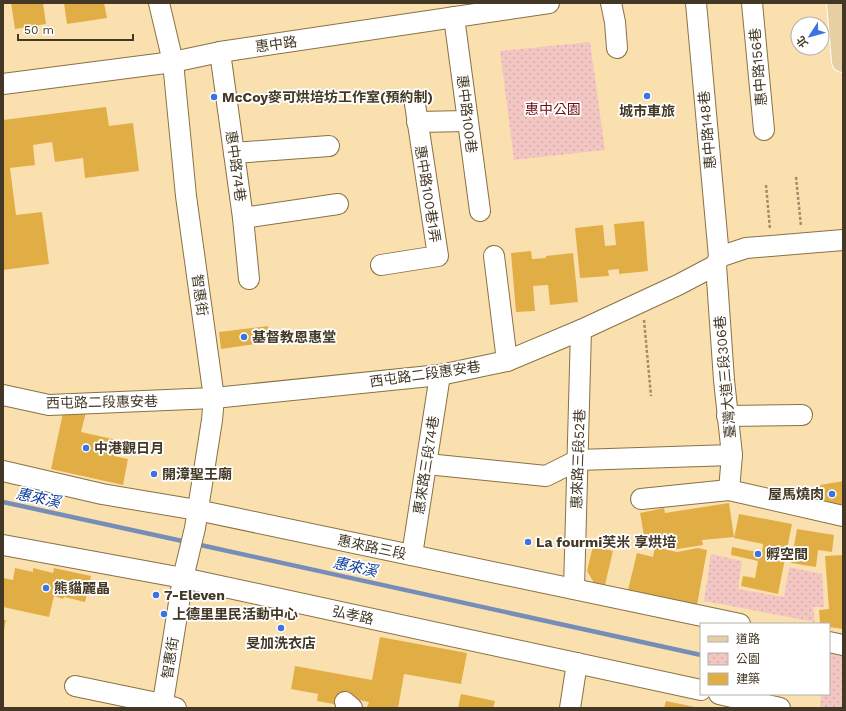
<svg xmlns="http://www.w3.org/2000/svg" width="846" height="711" viewBox="0 0 846 711" font-family="'Work Sans','Noto Sans TC',sans-serif">
<defs>
<pattern id="park-dots" width="8" height="8" patternUnits="userSpaceOnUse"><rect width="8" height="8" fill="#f3c6c3"/><path d="M2 2h.1M6 6h.1" fill="none" stroke="#d2aba7" stroke-width="1.8" stroke-linecap="round"/></pattern>
</defs>
<rect width="100%" height="100%" fill="#fbe0af"/>
<g fill="url(#park-dots)">
<path d="M590,42L605,150L514,160L500,51Z"/>
<path d="M711,554L742,561L738,589L784,597L789,567L822,574L824,607H813L815,622L704,601Z"/>
<path d="M829,646L843,650V708H820L821,694H829Z"/>
</g>
<g fill="none" stroke-linecap="round" stroke-linejoin="round">
<g stroke="#768db7" stroke-width="4.5">
<path d="M3,502L187,542"/>
<path d="M196,544L701,655"/>
</g>
</g>
<g fill="#e1ae46">
<path d="M11,3H35V4L43,3L46,24L15,29Z"/>
<path d="M64,3H104L107,18L67,24Z"/>
<path d="M106,107L109,126L133,123L139,171L85,178L83,158L55,162L52,142L33,145L35,165L10,168L16,215L42,212L49,264L3,270V120Z"/>
<path d="M644,221L648,271L619,274V269L608,270L609,276L580,278L575,228L603,225L605,246L616,245L614,224Z"/>
<path d="M531,251L532,259L546,258V256L573,253L578,302L550,305L548,285L533,286L535,311L516,312L511,253Z"/>
<path d="M268,326L270,342L221,349L219,332Z"/>
<path d="M64,408L86,412L81,432L117,440L114,456L128,459L123,485L51,469Z"/>
<path d="M843,481V504L823,507L820,485Z"/>
<path d="M729,503L734,537L702,540L703,545L671,550L670,541L661,543V539L645,541L640,513L664,508L665,513Z"/>
<path d="M739,514L792,524L778,594L741,586L743,576L755,578L758,561L731,555L732,547L762,553L763,544L734,538Z"/>
<path d="M797,529L834,535L832,552L818,550L816,567L791,563Z"/>
<path d="M593,546L613,551L605,585L594,583L587,571Z"/>
<path d="M655,547L677,552L698,548L707,550L697,605L668,600L628,590L637,553L653,557Z"/>
<path d="M843,555V629L829,627V624H820L819,610L829,609L825,556Z"/>
<path d="M15,568L33,572V568L53,573L54,568L91,576L85,602L64,597L63,599L54,596L49,617L3,607V578L13,580Z"/>
<path d="M3,620H6L4,630H3Z"/>
<path d="M380,637L467,653L461,684L404,674L398,708L367,707L369,702L340,696L339,705L317,701L318,694L291,689L295,666L372,680Z"/>
<path d="M461,694L495,701L493,708H458Z"/>
<path d="M666,701L695,707V708H664Z"/>
</g>
<g fill="none" stroke-linecap="round" stroke-linejoin="round">
<defs>
<g id="minor">
<path d="M159,3L173,62L186,196L214,398L212,420L195,528L183,578L162,708"/>
<path d="M611,3L615,22L617,48"/>
<path d="M696,3L719,257L716,265L724,380L732,455L729,490L843,516"/>
<path d="M752,3L764,130"/>
<path d="M454,17L480,211"/>
<path d="M220,52L243,218L249,279"/>
<path d="M3,84L173,62L220,52L549,3"/>
<path d="M417,122L467,121"/>
<path d="M234,153L329,146"/>
<path d="M243,218L338,204"/>
<path d="M494,256L507,361"/>
<path d="M719,257L746,248L843,240"/>
<path d="M381,265L438,256L415,104"/>
<path d="M3,395L49,405L214,398L440,375L507,361L581,330L678,285L716,265"/>
<path d="M727,416L802,415"/>
<path d="M427,464L546,476L578,460L732,455"/>
<path d="M3,471L102,494L197,510L740,624"/>
<path d="M641,499L729,490"/>
<path d="M3,545L183,578L701,690"/>
<path d="M412,555L440,375"/>
<path d="M574,589L581,330"/>
<path d="M829,642L843,645"/>
<path d="M75,686L162,704L176,708"/>
<path d="M719,694L780,708"/>
<path d="M345,702L352,708"/>
<path d="M570,708L577,663"/>
</g>
<path id="major" d="M838,3L843,61"/>
</defs>
<use href="#minor" stroke="#897144" stroke-width="22"/>
<use href="#major" stroke="#fff" stroke-width="24"/>
<g stroke="#a08d6a" stroke-width="2.5" stroke-dasharray="3 2" stroke-linecap="butt">
<path d="M796,177L801,226"/>
<path d="M766,185L770,229"/>
<path d="M644,320L651,396"/>
</g>
<use href="#minor" stroke="#fff" stroke-width="20"/>
<use href="#major" stroke="#e6cfa2" stroke-width="22"/>
</g>
<g fill="#3b73e2" stroke="#fff" stroke-width="1.5">
<circle cx="647" cy="96" r="4"/>
<circle cx="214" cy="97" r="4"/>
<circle cx="244" cy="337" r="4"/>
<circle cx="86" cy="448" r="4"/>
<circle cx="154" cy="474" r="4"/>
<circle cx="832" cy="494" r="4"/>
<circle cx="528" cy="542" r="4"/>
<circle cx="758" cy="554" r="4"/>
<circle cx="46" cy="588" r="4"/>
<circle cx="156" cy="595" r="4"/>
<circle cx="164" cy="614" r="4"/>
<circle cx="281" cy="628" r="4"/>
</g>
<g text-anchor="middle" dominant-baseline="central" stroke-width="3.5" stroke-linejoin="round" paint-order="stroke">
<g font-size="14" fill="#433825" stroke="#fff">
<text transform="translate(276 44) rotate(-8)">惠中路</text>
<text transform="translate(758 67) rotate(-95)">惠中路156巷</text>
<text transform="translate(467 114) rotate(83)">惠中路100巷</text>
<text transform="translate(707 130) rotate(-95)">惠中路148巷</text>
<text transform="translate(236 166) rotate(82)">惠中路74巷</text>
<text transform="translate(428 194) rotate(81)">惠中路100巷1弄</text>
<text transform="translate(200 295) rotate(82)">智惠街</text>
<text transform="translate(425 374) rotate(-8)">西屯路二段惠安巷</text>
<text transform="translate(725 377) rotate(-95)">臺灣大道三段306巷</text>
<text transform="translate(102 402) rotate(-1)">西屯路二段惠安巷</text>
<text transform="translate(578 459) rotate(-88)">惠來路三段52巷</text>
<text transform="translate(426 465) rotate(-81)">惠來路三段74巷</text>
<text transform="translate(372 547) rotate(12)">惠來路三段</text>
<text transform="translate(353 615) rotate(12)">弘孝路</text>
<text transform="translate(170 658) rotate(-81)">智惠街</text>
</g>
<g font-size="14" font-weight="bold" fill="#433825" stroke="#fff" text-anchor="start">
<text x="222" y="97">McCoy麥可烘培坊工作室(預約制)</text>
<text x="647" y="111" text-anchor="middle">城市車旅</text>
<text x="252" y="337">基督教恩惠堂</text>
<text x="94" y="448">中港觀日月</text>
<text x="162" y="474">開漳聖王廟</text>
<text x="824" y="494" text-anchor="end">屋馬燒肉</text>
<text x="536" y="542">La fourmi芙米 享烘培</text>
<text x="766" y="554">孵空間</text>
<text x="54" y="588">熊貓麗晶</text>
<text x="164" y="595">7-Eleven</text>
<text x="172" y="614">上德里里民活動中心</text>
<text x="281" y="643" text-anchor="middle">旻加洗衣店</text>
</g>
<g font-size="14" fill="#6f0c18" stroke="#fff">
<text x="553" y="109">惠中公園</text>
</g>
<g font-size="15" font-style="italic" fill="#1141a0" stroke="#fff">
<text transform="translate(38 498) rotate(12)">惠來溪</text>
<text transform="translate(355 567) rotate(12)">惠來溪</text>
</g>
</g>
<rect width="846" height="711" fill="none" stroke="#433825" stroke-width="8"/>
<rect x="700" y="623" width="130" height="72" fill="#ffffff" stroke="#b4afa8"/>
<rect x="708" y="636" width="20" height="6" fill="#e6cfa2" stroke="#b4afa8"/>
<text x="736" y="643" font-size="12" fill="#433825">道路</text>
<rect x="708" y="653" width="20" height="12" fill="url(#park-dots)" stroke="#b4afa8"/>
<text x="736" y="663" font-size="12" fill="#433825">公園</text>
<rect x="708" y="673" width="20" height="12" fill="#e1ae46" stroke="#b4afa8"/>
<text x="736" y="683" font-size="12" fill="#433825">建築</text>
<g transform="translate(810 36) rotate(234)"><circle r="19" fill="#ffffff" stroke="#b4afa8"/>
<path d="M0-3L7 15L0 10L-7 15Z" fill="#3b73e2"/>
<text y="-6" font-size="11" font-weight="bold" text-anchor="middle" fill="#433825">北</text>
</g>
<path d="M18 34v6h115v-6" fill="none" stroke="#433825" stroke-width="2"/>
<text x="24" y="34" font-size="12" fill="#433825" stroke="#ffffff" stroke-width="3" paint-order="stroke">50 m</text>
</svg>
